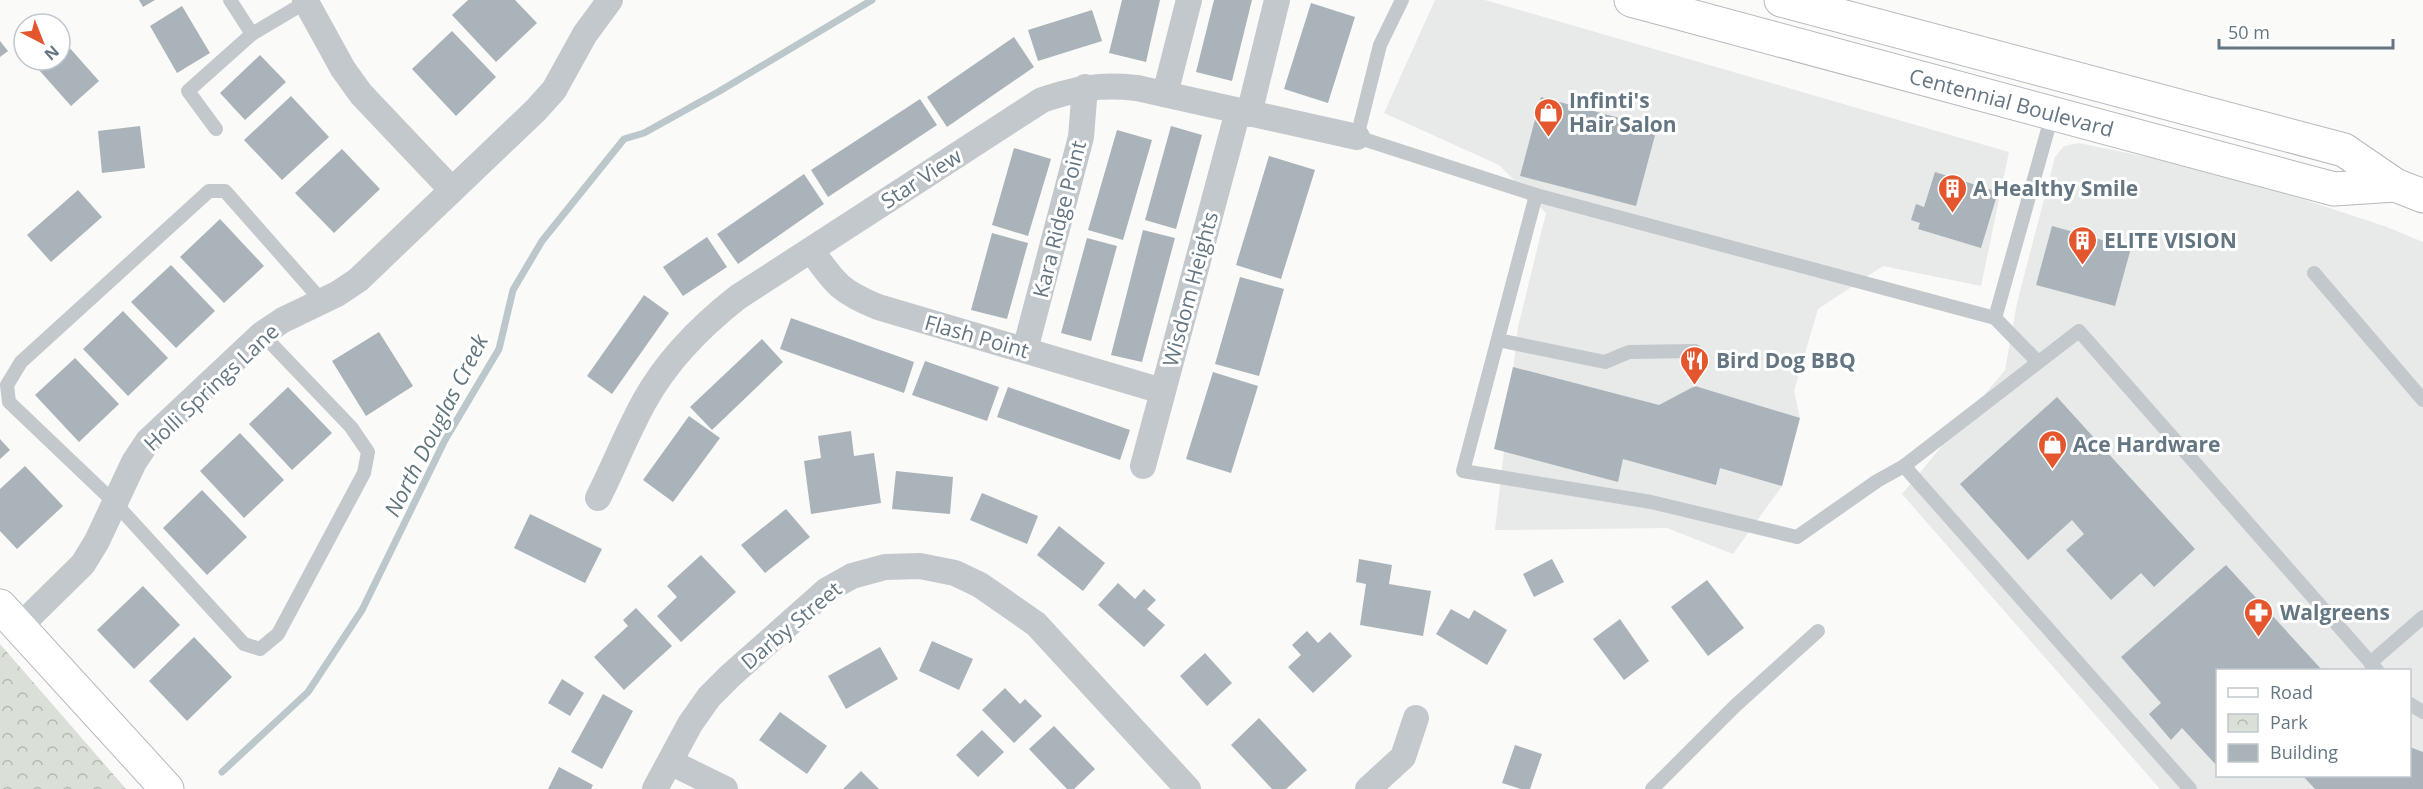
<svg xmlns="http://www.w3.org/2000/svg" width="2423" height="789" viewBox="0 0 2423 789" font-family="'Open Sans',sans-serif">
<defs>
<pattern id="park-crowns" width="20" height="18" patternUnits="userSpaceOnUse" patternTransform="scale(1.5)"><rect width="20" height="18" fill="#dadfd7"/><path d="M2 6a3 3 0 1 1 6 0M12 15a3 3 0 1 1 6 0" fill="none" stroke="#b4b9b4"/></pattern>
</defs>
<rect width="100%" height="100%" fill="#fafaf8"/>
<g fill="#e8e9e9" fill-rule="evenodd">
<path d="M1435,0H1485L2009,152L1981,286L1883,266L1818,309L1794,391L1800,418L1782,486L1733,554L1667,528L1495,530L1518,327L1546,213L1499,165L1384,113Z"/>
<path d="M2079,143L2220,172L2387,227L2423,242V789H2160L1902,494L2005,370L2017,303L2055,157L2064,146ZM2218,670H2410V776H2218Z"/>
</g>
<path fill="url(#park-crowns)" d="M0,644L126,789H0Z"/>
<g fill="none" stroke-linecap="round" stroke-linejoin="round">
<path stroke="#bbc7cb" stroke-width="7" d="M222,772L308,692L362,610L445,440L499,349L513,290L542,241L624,139L644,133L718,92L872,0"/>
</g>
<g fill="#aab3b9">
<path d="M139,0H155L143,7Z"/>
<path d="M468,0H515L537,23L496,62L452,15Z"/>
<path d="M1122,0H1160L1146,62L1109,53Z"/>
<path d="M1214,0H1252L1232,81L1196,72Z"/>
<path d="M1311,3L1355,17L1328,103L1284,89Z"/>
<path d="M182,6L210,53L177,73L150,26Z"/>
<path d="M1092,10L1102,41L1038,61L1028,30Z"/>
<path d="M452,31L496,77L456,116L412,69Z"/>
<path d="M60,37L99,81L71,106L31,61L60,60Z"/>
<path d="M1014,37L1034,67L947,127L927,97Z"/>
<path d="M0,41L8,51L0,57Z"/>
<path d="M260,55L286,82L245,120L220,93Z"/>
<path d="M291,96L329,137L282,180L244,140Z"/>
<path d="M1541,97L1657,128L1636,206L1520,176Z"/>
<path d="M920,99L937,125L828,197L811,170Z"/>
<path d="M140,126L145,168L102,173L98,131Z"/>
<path d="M1171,126L1202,135L1176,229L1145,220Z"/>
<path d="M1117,130L1152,140L1123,240L1088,230Z"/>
<path d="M1014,148L1051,159L1028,236L992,225Z"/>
<path d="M342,149L380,189L334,233L295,193Z"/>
<path d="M1269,156L1315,170L1281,279L1236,265Z"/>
<path d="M1935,172L1998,192L1981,248L1918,229L1920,223L1911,220L1916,204L1924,207Z"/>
<path d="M804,174L824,204L738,264L717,234Z"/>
<path d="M78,190L102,217L51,262L27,235Z"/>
<path d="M220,219L264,266L224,303L180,257Z"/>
<path d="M2052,226L2131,248L2115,306L2036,285Z"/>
<path d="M1143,230L1175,238L1142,362L1111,355Z"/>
<path d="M992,233L1028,243L1007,319L971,310Z"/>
<path d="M707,237L727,267L683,296L663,267Z"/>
<path d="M1087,238L1117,246L1091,341L1061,333Z"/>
<path d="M171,265L215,311L176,348L131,302Z"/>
<path d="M1240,277L1284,289L1259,376L1215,364Z"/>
<path d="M644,295L669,313L612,394L587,376Z"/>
<path d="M123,311L168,358L128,396L83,349Z"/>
<path d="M791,318L914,362L904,393L780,349Z"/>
<path d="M379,332L413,386L366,416L332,361Z"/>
<path d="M762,339L783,362L712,430L690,407Z"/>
<path d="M75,358L119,404L79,442L35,395Z"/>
<path d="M925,361L999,387L987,421L912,395Z"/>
<path d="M1513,367L1659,405L1695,386L1800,418L1782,486L1720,468L1716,485L1623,459L1618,482L1494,449Z"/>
<path d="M1213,372L1258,386L1231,473L1186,459Z"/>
<path d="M288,387L332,433L292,470L249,424Z"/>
<path d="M1008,387L1130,430L1120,460L997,417Z"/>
<path d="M2057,397L2195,549L2154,587L2141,573L2111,600L2066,550L2084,534L2072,520L2028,560L1960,484Z"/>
<path d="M689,416L720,438L673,502L643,480Z"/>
<path d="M851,431L854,456L874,453L881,503L811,514L804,461L821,458L818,436Z"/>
<path d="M240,433L284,480L244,518L200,471Z"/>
<path d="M0,439L10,450L0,459Z"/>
<path d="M25,466L63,506L17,549L0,531V489Z"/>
<path d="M896,471L953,477L950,514L892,509Z"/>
<path d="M202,490L247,537L207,575L163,528Z"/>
<path d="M982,493L1038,516L1027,544L970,520Z"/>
<path d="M786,509L810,537L765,573L741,545Z"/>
<path d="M530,514L602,549L585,583L514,548Z"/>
<path d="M1059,526L1105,563L1083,591L1037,555Z"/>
<path d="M701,555L736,592L681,642L657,616L677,597L667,586Z"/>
<path d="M1359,559L1392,565L1389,584L1431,591L1423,636L1360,625L1366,584L1356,582Z"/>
<path d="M1552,559L1564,582L1534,597L1523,574Z"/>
<path d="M2226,565L2322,670H2218V767L2182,728L2171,740L2149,714L2161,703L2121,657Z"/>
<path d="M1707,580L1744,628L1708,656L1671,607Z"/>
<path d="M1118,583L1135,599L1144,589L1156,600L1147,609L1165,625L1144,647L1098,605Z"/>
<path d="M143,586L180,625L134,669L97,630Z"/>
<path d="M636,608L672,646L624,690L594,657L628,626L623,620Z"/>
<path d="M1451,609L1469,619L1474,610L1507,630L1487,665L1436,634Z"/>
<path d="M1620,619L1649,661L1624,680L1593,639Z"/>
<path d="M1307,631L1318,643L1330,632L1352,656L1313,693L1288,667L1301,655L1292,645Z"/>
<path d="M194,637L232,677L187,721L149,681Z"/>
<path d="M932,641L973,659L959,690L919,671Z"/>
<path d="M880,647L898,679L846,709L828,676Z"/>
<path d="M1205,653L1232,683L1207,706L1180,676Z"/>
<path d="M562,679L584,693L570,716L548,703Z"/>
<path d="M1005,688L1020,704L1025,699L1042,716L1014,743L982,710Z"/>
<path d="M603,694L633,711L602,769L571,752Z"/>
<path d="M780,712L827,746L807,774L759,740Z"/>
<path d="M1259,718L1307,770L1286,789H1272L1231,745Z"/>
<path d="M1054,726L1095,769L1074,789H1067L1029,749Z"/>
<path d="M982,730L1004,752L978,777L956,755Z"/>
<path d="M1515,745L1542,754L1530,789H1521L1502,783Z"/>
<path d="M2410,747L2423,752V789H2315L2303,776H2410Z"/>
<path d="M559,767L593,785L591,789H548Z"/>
<path d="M861,771L879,789H843Z"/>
</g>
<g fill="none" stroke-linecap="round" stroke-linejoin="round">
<defs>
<path id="secondary" d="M0,606L167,789"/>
<g id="primary">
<path id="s1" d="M1631,0L2334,189L2395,185"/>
<path d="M1781,0L2344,150L2395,185L2423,196"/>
</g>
</defs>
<use href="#secondary" stroke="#b3babf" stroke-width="35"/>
<use href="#primary" stroke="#b5babe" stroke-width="35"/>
<g stroke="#c3c8cc" stroke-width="14">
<path d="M230,0L252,34"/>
<path d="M1402,0L1380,45L1357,137L1536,195L1995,318L2037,361"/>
<path d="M216,129L188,91L252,34L306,2"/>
<path d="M1536,195L1463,471L1651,502L1797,537L1877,481L1904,466L2079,331L2377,670"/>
<path d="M2314,273L2423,400"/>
<path d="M1995,318L2052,115"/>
<path d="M262,334L351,427L368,452L364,473L278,634L260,649L244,644L115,503L9,402L7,385L21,362L209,191H225L322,301"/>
<path d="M1498,340L1605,362L1629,352L1695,351"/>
<path d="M1904,466L2190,789"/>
<path d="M2370,663L2423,617"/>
<path d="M2410,704L2423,712"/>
<path d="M1652,789L1735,706L1818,631"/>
</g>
<g stroke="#c3c8cc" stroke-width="26">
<path d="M305,0L343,69L361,94L452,190"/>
<path d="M1165,94L1189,0"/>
<path d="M1249,114L1277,0"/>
<path d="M811,250C835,283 839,291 878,307L1162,391"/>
<path d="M1025,350L1081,137L1085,87"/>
<path d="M1143,466L1238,111"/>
<path d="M598,498C614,466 627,433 644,402C667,360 701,326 738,297L1042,100C1079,88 1098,84 1137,88L1357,137"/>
<path d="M20,626L83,564L97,541L134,462L148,441L262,334L283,320L337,294L358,280L536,110L554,90L585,34L610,0"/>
<path d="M670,762L725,789"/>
<path d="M655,789L690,724L709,697L730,676L827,590L852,576L885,567L920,566L955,573L980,585L1036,624L1188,789"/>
<path d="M1368,789L1403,757L1416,718"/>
</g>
<use href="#secondary" stroke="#fff" stroke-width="33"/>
<use href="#primary" stroke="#fff" stroke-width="33"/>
</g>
<defs>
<symbol id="shop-pin" viewBox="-11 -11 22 30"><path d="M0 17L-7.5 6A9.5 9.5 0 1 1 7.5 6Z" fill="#e4572e" stroke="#fff"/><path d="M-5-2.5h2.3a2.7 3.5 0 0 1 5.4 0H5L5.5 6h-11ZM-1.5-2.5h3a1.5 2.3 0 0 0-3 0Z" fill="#fff"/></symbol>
<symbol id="building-pin" viewBox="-11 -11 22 30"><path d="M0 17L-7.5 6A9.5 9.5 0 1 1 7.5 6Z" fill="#e4572e" stroke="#fff"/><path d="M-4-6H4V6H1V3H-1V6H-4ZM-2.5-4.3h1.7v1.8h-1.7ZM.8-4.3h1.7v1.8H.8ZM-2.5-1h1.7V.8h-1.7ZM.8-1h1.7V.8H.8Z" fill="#fff"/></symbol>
<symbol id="restaurant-pin" viewBox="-11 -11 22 30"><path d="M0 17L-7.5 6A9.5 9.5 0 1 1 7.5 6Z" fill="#e4572e" stroke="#fff"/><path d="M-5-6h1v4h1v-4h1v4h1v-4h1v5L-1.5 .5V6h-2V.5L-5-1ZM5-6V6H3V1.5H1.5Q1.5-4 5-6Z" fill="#fff"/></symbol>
<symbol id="pharmacy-pin" viewBox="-11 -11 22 30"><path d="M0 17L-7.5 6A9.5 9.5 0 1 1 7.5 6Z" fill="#e4572e" stroke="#fff"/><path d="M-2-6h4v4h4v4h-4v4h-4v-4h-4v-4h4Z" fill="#fff"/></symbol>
</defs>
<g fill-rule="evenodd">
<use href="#shop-pin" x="1532" y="96" width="33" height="45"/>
<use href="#building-pin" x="1936" y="172" width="33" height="45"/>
<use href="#building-pin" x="2066" y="224" width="33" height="45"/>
<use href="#restaurant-pin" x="1678" y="344" width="33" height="45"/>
<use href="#shop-pin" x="2036" y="428" width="33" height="45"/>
<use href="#pharmacy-pin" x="2242" y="596" width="33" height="45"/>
</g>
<g text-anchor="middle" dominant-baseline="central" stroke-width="6" stroke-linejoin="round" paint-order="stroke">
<g font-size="21" font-weight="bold" fill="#657683" stroke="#fff" text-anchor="start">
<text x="1569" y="100">Infinti's<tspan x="1569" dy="24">Hair Salon</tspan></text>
<text x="1973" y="188">A Healthy Smile</text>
<text x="2104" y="240">ELITE VISION</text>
<text x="1716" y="360">Bird Dog BBQ</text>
<text x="2073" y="444">Ace Hardware</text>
<text x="2280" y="612">Walgreens</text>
</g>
<g font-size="21" fill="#657683" stroke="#fff">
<text stroke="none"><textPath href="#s1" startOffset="394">Centennial Boulevard</textPath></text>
<text transform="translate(921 178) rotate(-33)">Star View</text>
<text transform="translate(1059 219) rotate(-76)">Kara Ridge Point</text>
<text transform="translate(1190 289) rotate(-75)">Wisdom Heights</text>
<text transform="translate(977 336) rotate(16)">Flash Point</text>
<text transform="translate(211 387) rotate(-43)">Holli Springs Lane</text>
<text transform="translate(791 625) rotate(-40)">Darby Street</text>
</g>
<g font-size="22" font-style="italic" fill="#60757c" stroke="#fff">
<text transform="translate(435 425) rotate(-63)">North Douglas Creek</text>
</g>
</g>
<rect x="2216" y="669" width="195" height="108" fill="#ffffff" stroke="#c1c8cd" stroke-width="1.5"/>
<rect x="2228" y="688" width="30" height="9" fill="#ffffff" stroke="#c1c8cd" stroke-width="1.5"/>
<text x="2270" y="699" font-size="18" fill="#657683">Road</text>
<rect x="2228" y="714" width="30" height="18" fill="url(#park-crowns)" stroke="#c1c8cd" stroke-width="1.5"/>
<text x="2270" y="729" font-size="18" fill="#657683">Park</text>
<rect x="2228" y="744" width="30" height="18" fill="#aab3b9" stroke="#c1c8cd" stroke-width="1.5"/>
<text x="2270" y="759" font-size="18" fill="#657683">Building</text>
<g transform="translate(42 42) rotate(138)"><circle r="28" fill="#ffffff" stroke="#c1c8cd" stroke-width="1.5"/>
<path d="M0-4.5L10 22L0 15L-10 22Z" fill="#e4572e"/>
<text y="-9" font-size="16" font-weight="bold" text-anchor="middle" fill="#657683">N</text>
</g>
<path d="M2219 39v9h174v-9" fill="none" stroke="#657683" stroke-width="3"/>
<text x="2228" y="39" font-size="18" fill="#657683" stroke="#ffffff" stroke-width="4.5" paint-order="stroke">50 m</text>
</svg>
